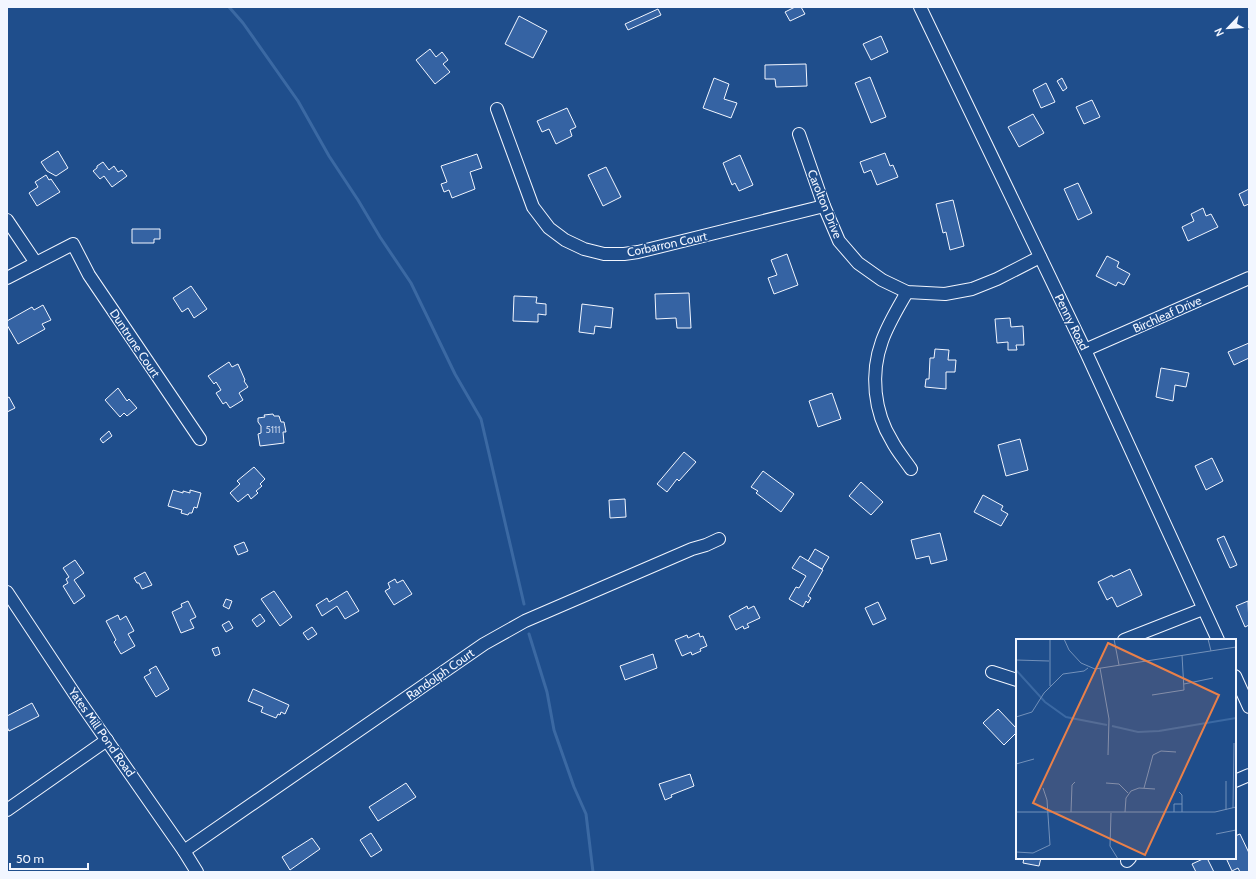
<svg xmlns="http://www.w3.org/2000/svg" width="1256" height="879" viewBox="0 0 1256 879" font-family="Cabin,sans-serif">
<rect width="100%" height="100%" fill="#1f4e8c"/>
<g fill="none" stroke-linecap="round" stroke-linejoin="round">
<g stroke="#3b69a3" stroke-width="3">
<path d="M229,7L243,23L298,101L329,156L358,200L380,237L411,283L455,374L481,419L524,604"/>
<path d="M529,634L547,692L554,730L574,787L586,814L593,872"/>
</g>
</g>
<g fill="#3563a3" stroke="#f2f6ff">
<path d="M795,7H801L805,14L790,21L785,12Z"/>
<path d="M658,9L661,15L628,30L625,24Z"/>
<path d="M519,16L547,31L533,58L505,44Z"/>
<path d="M881,36L888,52L871,60L863,44Z"/>
<path d="M430,49L436,57L442,52L448,60L443,64L450,72L435,84L416,60Z"/>
<path d="M806,64L807,86L776,87L775,79H765V65Z"/>
<path d="M870,77L886,117L871,123L855,83Z"/>
<path d="M714,78L729,84L724,99L737,103L731,118L703,108Z"/>
<path d="M1062,78L1067,88L1063,91L1057,81Z"/>
<path d="M1046,83L1055,102L1041,108L1033,90Z"/>
<path d="M1092,100L1100,117L1084,124L1076,107Z"/>
<path d="M567,108L576,127L570,130L572,136L556,144L549,129L542,132L537,121Z"/>
<path d="M1033,114L1044,133L1019,147L1008,127Z"/>
<path d="M58,151L68,168L56,176L47,171L41,162Z"/>
<path d="M885,153L890,166L893,165L898,177L877,185L871,170L864,173L860,162Z"/>
<path d="M477,154L482,168L470,172L475,189L452,198L449,190L444,192L441,184L447,182L441,166Z"/>
<path d="M740,155L753,185L739,191L735,183L732,185L723,163Z"/>
<path d="M103,162L109,170L114,166L118,172L122,170L127,176L112,187L104,176L100,179L93,171L97,168V166Z"/>
<path d="M606,167L621,197L603,206L588,175Z"/>
<path d="M46,175L49,180L51,179L60,192L37,206L29,193L38,187L35,182Z"/>
<path d="M1078,183L1092,213L1078,220L1064,189Z"/>
<path d="M1249,189V204L1244,206L1239,194Z"/>
<path d="M953,200L964,246L950,250L946,232L943,233L936,204Z"/>
<path d="M1203,208L1206,216L1211,214L1218,227L1188,241L1182,227L1194,221L1191,214Z"/>
<path d="M132,229H160V239H154V243H132Z"/>
<path d="M787,254L798,285L774,294L768,278L777,275L771,260Z"/>
<path d="M1107,256L1119,262L1117,267L1130,274L1124,285L1118,282L1116,286L1096,276Z"/>
<path d="M191,286L207,309L194,318L188,308L182,312L173,298Z"/>
<path d="M689,293L691,328H677L676,318L656,319L655,294Z"/>
<path d="M514,296L537,297L536,303L546,304V315L538,314V322L513,321Z"/>
<path d="M582,304L613,308L611,328L595,326L594,334L579,332Z"/>
<path d="M43,305L51,320L42,324L45,329L18,344L7,325V321L32,307L34,310Z"/>
<path d="M1010,318L1011,327L1023,326L1024,345H1016L1017,350H1008V342L997,343L995,319Z"/>
<path d="M1249,343V358L1234,365L1228,352Z"/>
<path d="M935,349L949,350L948,360H956L955,372H946V389L925,387L926,379H929L930,358H934Z"/>
<path d="M229,362L232,367L238,364L245,380L244,381L248,387L239,393L243,400L230,408L226,402L223,404L216,393L221,390L216,382L214,384L208,376Z"/>
<path d="M1161,368L1189,373L1186,387L1175,385L1173,401L1156,397Z"/>
<path d="M118,388L127,401L129,399L137,408L127,416L124,413L120,417L105,400Z"/>
<path d="M832,393L841,419L818,427L809,401Z"/>
<path d="M9,397L15,408L7,412V398Z"/>
<path d="M273,414L274,416H279L281,422H284L286,432H283L284,443L260,446L258,434L261,433V426L258,422V418L265,417L264,415Z"/>
<path d="M109,431L112,436L103,443L100,439Z"/>
<path d="M1020,439L1028,470L1006,476L998,445Z"/>
<path d="M684,452L696,462L679,481L677,479L667,492L657,484Z"/>
<path d="M1212,458L1223,481L1206,490L1195,466Z"/>
<path d="M254,467L265,479L260,484L262,486L256,491L258,493L251,499L248,494L238,502L230,493L240,484L237,481Z"/>
<path d="M763,471L794,494L781,512L756,493L758,491L751,487Z"/>
<path d="M861,482L883,502L871,515L849,496Z"/>
<path d="M173,490L183,493V491L190,493V490L201,493L197,508L194,507L192,513H189L188,515L181,513L182,510L168,506Z"/>
<path d="M983,495L1003,506L1001,510L1008,514L1001,526L974,512Z"/>
<path d="M625,499L626,517L610,518L609,500Z"/>
<path d="M940,533L947,560L931,564L929,556L916,559L911,540Z"/>
<path d="M1224,536L1237,565L1230,568L1217,539Z"/>
<path d="M244,542L248,551L238,555L234,546Z"/>
<path d="M815,549L829,557L822,569L808,561Z"/>
<path d="M800,556L823,570L808,596L811,598L808,603L806,601L803,607L789,599L796,587L799,588L806,576L792,568Z"/>
<path d="M75,560L84,573L74,580L85,596L74,604L63,586L68,583L66,579L69,577L63,568Z"/>
<path d="M1130,569L1142,595L1117,607L1112,597L1107,600L1098,582L1112,575L1113,577Z"/>
<path d="M145,572L152,585L142,589L139,583H137L134,578Z"/>
<path d="M395,579L397,583L403,580L412,594L394,605L385,591L390,588L388,583Z"/>
<path d="M274,591L292,617L280,626L261,599Z"/>
<path d="M347,591L359,611L345,619L337,606L322,616L316,605L327,598L329,602Z"/>
<path d="M226,599L232,601L229,609L223,606Z"/>
<path d="M188,601L196,617L190,620L194,628L181,633L172,612L182,607L181,604Z"/>
<path d="M1248,601L1249,625L1245,627L1236,606Z"/>
<path d="M878,602L886,619L873,625L865,608Z"/>
<path d="M747,606L748,609L754,606L760,618L747,624L749,627L744,629L743,626L736,630L729,616Z"/>
<path d="M260,614L265,621L257,627L252,620Z"/>
<path d="M118,615L120,620L126,616L134,631L128,634L135,646L121,654L114,642L116,640L106,621Z"/>
<path d="M229,621L233,628L226,632L222,625Z"/>
<path d="M312,627L317,634L308,640L303,633Z"/>
<path d="M699,633L700,637L703,636L707,646L700,649L701,651L692,655L691,652L682,656L675,640L687,635L688,638Z"/>
<path d="M218,647L220,654L215,656L212,649Z"/>
<path d="M653,654L657,668L625,680L620,666Z"/>
<path d="M156,666L169,689L156,697L144,677L151,673L149,670Z"/>
<path d="M253,689L289,705L285,714L281,712L280,715L278,714L276,718L261,712L263,707L248,701Z"/>
<path d="M32,703L39,716L9,731L7,727V716Z"/>
<path d="M998,709L1017,729V732L1004,745L983,723Z"/>
<path d="M690,774L694,786L671,795L672,797L665,800L659,784Z"/>
<path d="M406,783L416,797L378,821L369,807Z"/>
<path d="M371,833L382,850L371,857L360,840Z"/>
<path d="M1240,834L1249,853V872H1240L1238,868L1232,871L1226,858H1235V836Z"/>
<path d="M312,838L320,849L290,870L282,857Z"/>
<path d="M1024,858H1041L1039,866L1023,863Z"/>
<path d="M1205,858H1207L1214,872H1196L1192,864Z"/>
</g>
<g fill="none" stroke-linecap="round" stroke-linejoin="round">
<defs>
<g id="minor">
<path d="M920,7L1085,350L1218,640"/>
<path d="M497,109L533,207L549,228L565,240L584,249L604,254H624L638,252L824,206"/>
<path d="M799,134L824,206L839,241L858,263L882,280L907,292L945,294L972,289L997,279L1040,257"/>
<path d="M7,220L36,263"/>
<path d="M7,278L73,244L89,275L200,439"/>
<path d="M907,292C898,308 888,324 882,341C870,374 874,412 892,441C897,451 905,460 911,469"/>
<path d="M1085,350L1249,278"/>
<path d="M7,592L78,699L184,851L197,872"/>
<path d="M1124,640L1203,609"/>
<path d="M992,672L1017,680"/>
<path d="M1235,676L1249,707"/>
<path d="M1235,781L1249,775"/>
<path d="M7,810L107,740"/>
<path d="M184,851L484,644L525,621L692,549L706,545L719,539"/>
<path d="M1127,861L1130,858"/>
</g>
</defs>
<use href="#minor" stroke="#f2f6ff" stroke-width="14"/>
<use href="#minor" stroke="#1f4e8c" stroke-width="12"/>
</g>
<g text-anchor="middle" dominant-baseline="central" stroke-width="3" stroke-linejoin="round" paint-order="stroke">
<g font-size="10" fill="#c3d1e8">
<text x="273" y="429">5111</text>
</g>
<g font-size="12" fill="#f2f6ff" stroke="#1f4e8c">
<text transform="translate(825 204) rotate(68)">Carolton Drive</text>
<text transform="translate(667 244) rotate(-12)">Corbarron Court</text>
<text transform="translate(1167 314) rotate(-24)">Birchleaf Drive</text>
<text transform="translate(1072 322) rotate(64)">Penny Road</text>
<text transform="translate(135 343) rotate(56)">Duntrune Court</text>
<text transform="translate(440 674) rotate(-35)">Randolph Court</text>
<text transform="translate(102 732) rotate(55)">Yates Mill Pond Road</text>
</g>
</g>
<g transform="translate(1016 639)">
<rect width="220" height="220" fill="#1f4e8c"/>
<path fill="none" stroke="#3b69a3" stroke-width="2" d="M0,31L29,63L50,78L91,86M96,87L122,93L143,92L220,79"/>
<path fill="none" stroke="#7391ba" stroke-width="1" d="M48,0L53,11L65,24L79,30L220,8M98,0L103,26M192,0L195,12M0,21L33,22M84,29L93,80L92,116M168,45L197,39M34,47V0M136,56L168,51L166,16M0,78L16,73L28,54L47,35L68,32L72,29M0,125L18,120M210,142V171M90,144L103,145L112,154M128,149L137,116L145,112L160,113M163,153L166,156V173M217,169L218,104M0,173H199L220,168M55,173L56,146L59,143M109,173L110,159L115,152L123,149L139,150M158,173V165H166M95,174L94,207L102,220M200,195L220,191M0,213L17,214L34,206L31,161L27,149"/>
<path fill="#ea8049" fill-opacity="0.15" stroke="#ea8049" stroke-width="2" d="M92,4L203,56L129,216L17,164Z"/>
<rect width="220" height="220" fill="none" stroke="#f2f6ff" stroke-width="2"/>
</g>
<rect width="1256" height="879" fill="none" stroke="#f2f6ff" stroke-width="16"/>
<g transform="translate(1228 28) rotate(245)" stroke="#1f4e8c" stroke-width="3" paint-order="stroke">
<path d="M0-3L7 15L0 10L-7 15Z" fill="#f2f6ff"/>
<text y="-6" font-size="11" font-weight="bold" text-anchor="middle" fill="#f2f6ff">N</text>
</g>
<path d="M10 863v6h78v-6" fill="none" stroke="#f2f6ff" stroke-width="2"/>
<text x="16" y="863" font-size="12" fill="#f2f6ff" stroke="#1f4e8c" stroke-width="3" paint-order="stroke">50 m</text>
</svg>
